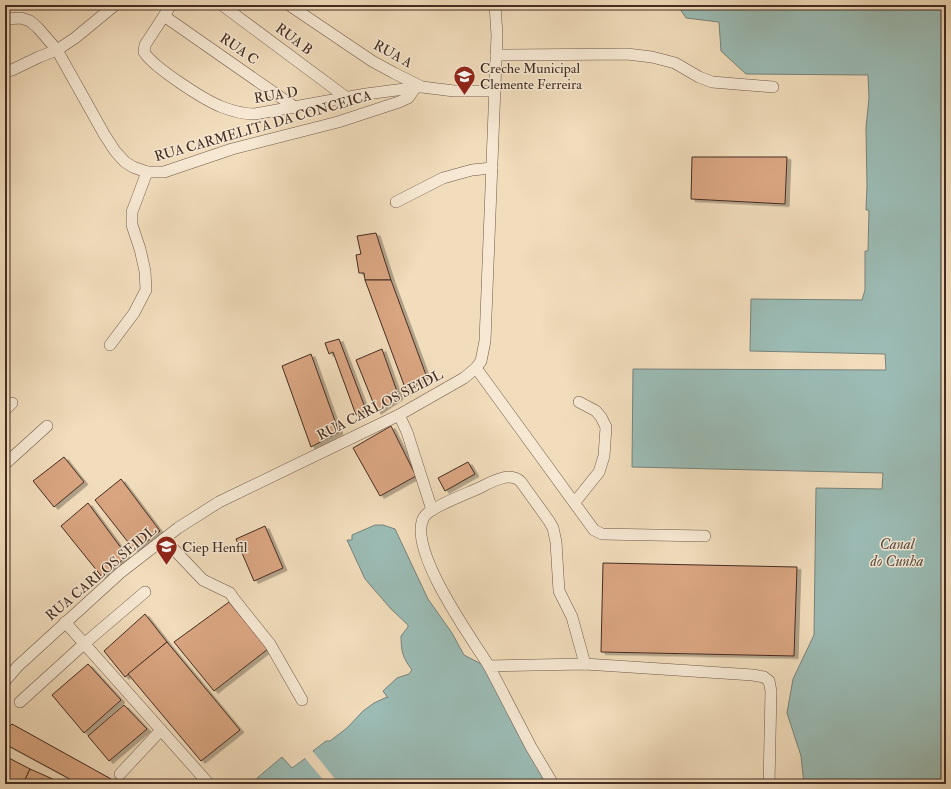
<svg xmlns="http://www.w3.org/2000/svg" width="951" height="789" viewBox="0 0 951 789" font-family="'IM FELL Double Pica',serif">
<defs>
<filter id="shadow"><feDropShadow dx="4" dy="2.5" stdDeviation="0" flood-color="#0004"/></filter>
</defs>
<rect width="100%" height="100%" fill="#f1dcbb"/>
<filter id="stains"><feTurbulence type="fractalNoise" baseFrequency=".005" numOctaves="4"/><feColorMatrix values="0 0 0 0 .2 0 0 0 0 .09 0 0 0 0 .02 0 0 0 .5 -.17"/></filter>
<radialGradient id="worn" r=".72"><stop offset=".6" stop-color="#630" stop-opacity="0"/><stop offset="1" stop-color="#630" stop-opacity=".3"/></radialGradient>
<g fill="#9bbbb4" stroke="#78827a">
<path d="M679,5H946V784H804L801,756L787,713L793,679L814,635L816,488L882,489L883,473L632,467L633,369L886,370L885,354L750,351L751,299L862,300L865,290V251H868L869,210H866L867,186L866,128L869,98L868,75L746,74L721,51L719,22L686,18L680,9Z"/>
<path d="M375,525H383L395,529L428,599L452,633L464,655L487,667L547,784H250L282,757L292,768L314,752L313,751L326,741H330L347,728L363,711L374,703L387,697L388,698L383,691L397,678L409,674L412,670C403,658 401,652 401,636L408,627V625L391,609L365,579L347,540H352V535Z"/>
</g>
<path fill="#f1dcbb" d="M311,749L339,784H327L304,757L311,751Z"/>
<g fill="#d9a581" stroke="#442c22" filter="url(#shadow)">
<path d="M692,157H787L785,204L691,199Z"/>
<path d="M376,233L391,280H365L364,273H359L356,255L361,254L357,236Z"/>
<path d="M365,280H391L426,375L407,393Z"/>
<path d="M339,339L366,410L356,415L333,352L329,354L325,343Z"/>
<path d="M382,349L399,397L377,412L356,360Z"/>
<path d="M311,354L339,432L311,447L282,366Z"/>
<path d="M391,426L416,476L380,496L353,448Z"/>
<path d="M64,457L84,482L54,507L33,481Z"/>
<path d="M468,462L475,474L445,491L438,478Z"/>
<path d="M121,479L160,531L135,551L95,500Z"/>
<path d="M88,503L127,556L102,577L61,526Z"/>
<path d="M265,526L283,568L254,581L236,539Z"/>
<path d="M603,563L797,567L794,656L601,652Z"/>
<path d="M229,602L268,649L214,691L174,642Z"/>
<path d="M145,614L167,642L125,677L104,651Z"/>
<path d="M167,642L240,730L201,761L128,674Z"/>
<path d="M88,664L121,700L84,733L52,695Z"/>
<path d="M124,705L147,729L109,761L88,736Z"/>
<path d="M12,724L111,779L107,784H79L5,744V731Z"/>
<path d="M5,756L30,769L23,784H5Z"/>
<path d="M30,769L64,784H23Z"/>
</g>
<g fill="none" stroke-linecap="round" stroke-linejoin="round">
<defs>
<g id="minor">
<path d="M171,5L145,45L144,52C153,67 204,100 222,107C232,111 243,114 255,114L366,94L420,87"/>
<path d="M222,5L347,98"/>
<path d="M289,5L372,61L394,73L422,87L454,91H495"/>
<path d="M164,16L296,108"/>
<path d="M5,19L21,18L30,21L38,28L57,50L104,134L115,151L125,162L133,167L147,172H164L232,149L338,122L399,102L408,98L415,88"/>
<path d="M496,55L627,54L652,57L675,63L699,77L712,82L773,87"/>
<path d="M5,72L12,70L39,57L57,50L75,38L115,5"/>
<path d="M396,202L443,178L472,170L492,168"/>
<path d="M110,345L134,313L146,290L145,271L140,249L132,225V212L147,172"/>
<path d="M476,368L594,530L602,534L705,536"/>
<path d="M5,410L12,403"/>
<path d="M399,415L407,432L432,510"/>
<path d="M5,464L47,426"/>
<path d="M575,502L599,472L604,456L606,427L601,417L596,411L579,402"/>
<path d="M164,539L203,580L230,593L234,599L270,644L302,700"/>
<path d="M65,622L209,784"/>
<path d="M489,666C472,639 406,548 424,517C429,508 466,494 477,489C490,483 509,470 521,482L549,521L553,528L556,542L559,591L572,617L585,664"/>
<path d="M5,681L18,666L120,573L178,528L219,502L399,415L464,378L476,368L481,361L485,341L497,35L495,5"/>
<path d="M20,702L85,643L145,592"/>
<path d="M120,774L161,730"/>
<path d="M553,784L531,747L489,666L585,664L753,675L764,677L769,681L771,691L769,784"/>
</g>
</defs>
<use href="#minor" stroke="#6f5848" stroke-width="12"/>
<use href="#minor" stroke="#f6e8d3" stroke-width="11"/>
</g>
<defs>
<symbol id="school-pin" viewBox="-11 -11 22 30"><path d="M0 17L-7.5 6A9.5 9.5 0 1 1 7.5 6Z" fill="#8f2418" stroke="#f6e8d3"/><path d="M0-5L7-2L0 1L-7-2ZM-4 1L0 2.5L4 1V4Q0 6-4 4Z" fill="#fff"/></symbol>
</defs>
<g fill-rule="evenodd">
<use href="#school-pin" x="452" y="64" width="25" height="34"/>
<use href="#school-pin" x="154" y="534" width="25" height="34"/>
</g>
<g text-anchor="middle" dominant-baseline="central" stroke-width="3" stroke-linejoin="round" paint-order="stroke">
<g font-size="14" fill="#442c22" stroke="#f6e8d3">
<text transform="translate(294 39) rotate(37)">RUA B</text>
<text transform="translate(239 49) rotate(35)">RUA C</text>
<text transform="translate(393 54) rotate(29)">RUA A</text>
<text transform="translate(276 95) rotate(-9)">RUA D</text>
<text transform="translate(263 126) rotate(-16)">RUA CARMELITA DA CONCEICA</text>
<text transform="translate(380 405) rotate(-27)">RUA CARLOS SEIDL</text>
<text transform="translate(101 573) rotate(-40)">RUA CARLOS SEIDL</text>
</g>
<g font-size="14" fill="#442c22" stroke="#f6e8d3" text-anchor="start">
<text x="480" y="68">Creche Municipal<tspan x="480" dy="16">Clemente Ferreira</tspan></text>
<text x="182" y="547">Ciep Henfil</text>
</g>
<g font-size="15" font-style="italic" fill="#5a5046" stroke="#f6e8d3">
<text x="897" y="544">Canal<tspan x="897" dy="17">do Cunha</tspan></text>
</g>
</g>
<rect width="951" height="789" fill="none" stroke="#f1dcbb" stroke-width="20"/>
<rect x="6" y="6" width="939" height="777" fill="none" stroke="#442c22" stroke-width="2"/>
<rect x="10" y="10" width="931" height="769" fill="none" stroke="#442c22"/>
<rect width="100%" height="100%" filter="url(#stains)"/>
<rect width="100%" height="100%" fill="url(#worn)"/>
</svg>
